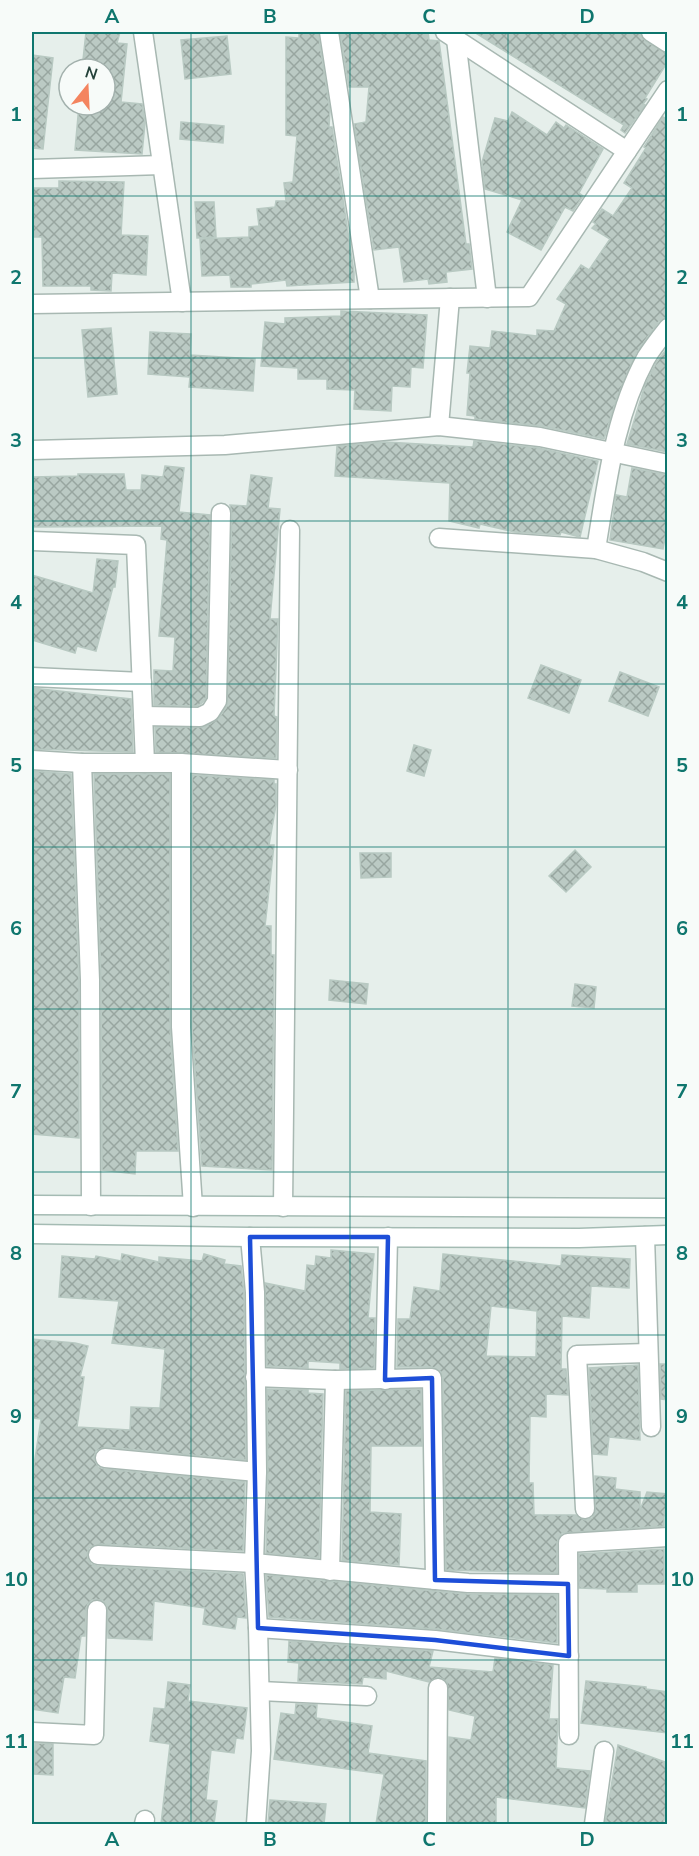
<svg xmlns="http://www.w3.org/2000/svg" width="699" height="1856" viewBox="0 0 699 1856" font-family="'Nunito Sans',sans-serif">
<defs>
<pattern id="building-cross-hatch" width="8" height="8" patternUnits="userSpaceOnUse" patternTransform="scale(1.5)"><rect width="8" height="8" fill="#bbcac4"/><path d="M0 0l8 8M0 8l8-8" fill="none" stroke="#98a6a0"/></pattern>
</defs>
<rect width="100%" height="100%" fill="#e6efeb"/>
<g fill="url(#building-cross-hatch)" stroke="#b8c9c2" stroke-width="1.5" fill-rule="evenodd">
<path d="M86,32H120L117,43L127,44L121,102L142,104L145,123L142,154L75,150L79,105H105V69H82Z"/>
<path d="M299,32H318L330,111L329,127H332L354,272V282L287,286L286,280L251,284V287H231L230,275L202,276L200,239L249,237V227L259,226L257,209L275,207L276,201H286L284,183L293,182L297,136L286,135V37L299,38Z"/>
<path d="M340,32H428L429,40L439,41L466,244H469L472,269L446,272L447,282L429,284L428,279L404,282L399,247L374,250L354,124L366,122L369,87H349Z"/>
<path d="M474,32H640L645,41L668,54V61L645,98L647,99L643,104L645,105L625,133L621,130L624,125Z"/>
<path d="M227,36L231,74L185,79L181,40Z"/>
<path d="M32,55L53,58L43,149L32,148Z"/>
<path d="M512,112L547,135L556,122L564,128L566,125L603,149L579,193L583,196L573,211L565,207L541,250L507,232L522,200L485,189L482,162L495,118L508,121Z"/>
<path d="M663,117L668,120V317L659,321L636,353L616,400L604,439L542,426L475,419V416L467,415L470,373H467L470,346L490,348L492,331L537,336V330L554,331L566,304L557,299L581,265L589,270L610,239L592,228L596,224L593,222L602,209L613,216L632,188L624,183L646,148L644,147Z"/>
<path d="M181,122L224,126L223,143L180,139Z"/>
<path d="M59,181L124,182L121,235L148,236L146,275L112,273L111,291L91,290V286H43L42,237H32V188H59Z"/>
<path d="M195,202H214L216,237L197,238Z"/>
<path d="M341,311L427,315L423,368L411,367L410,387L392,386L391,411L354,409L355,390L327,389V379H298V368L261,366L265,322L285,324V318L341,316Z"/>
<path d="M111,328L117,394L88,397L82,330Z"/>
<path d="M150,332L191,334L190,355L255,359L253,391L189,387L190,377L148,374Z"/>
<path d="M668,347V452L627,444L645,385L656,363Z"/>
<path d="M474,441L538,448L598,461L580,537L561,532L560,535L515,532L480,524L479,528L449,521L450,483L335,476L337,446L385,442L473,447Z"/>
<path d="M165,466L184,468L179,512L210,515L206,698L202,703L197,706L154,705V670L173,671L175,637L159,636L167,540L161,539L162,526L32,527V477L78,476V474H124L126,490H141L142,475L163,477Z"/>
<path d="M632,468L668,475V522L663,549L610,540L616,495L627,497Z"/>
<path d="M251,475L272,478L268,508L280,509L270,619H278L274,716L277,717L276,758L156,752L155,727H205L219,718L227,706L232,513L230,505L247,506Z"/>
<path d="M97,559L118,561L115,587H113L96,651L77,646L75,653L32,640V575L93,593Z"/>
<path d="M541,665L581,680L569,713L528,698Z"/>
<path d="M620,672L659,687L648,716L609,701Z"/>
<path d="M32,688L131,699L133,752L32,749Z"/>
<path d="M414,745L431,750L424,776L407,771Z"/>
<path d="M32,771L71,774L79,980V1138L32,1134Z"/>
<path d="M94,774H170V1027L178,1151H136L135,1174L102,1170L101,980Z"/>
<path d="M192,775L274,780V784H276V805L269,845H274L265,926H271V955H274L272,1170L202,1166L192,1027Z"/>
<path d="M575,850L591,867L566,892L549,876Z"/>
<path d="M360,853H391V877L361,878Z"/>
<path d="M330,980L368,984L366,1004L329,1000Z"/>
<path d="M575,984L596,987L594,1008L572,1006Z"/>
<path d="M331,1250L374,1254L368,1318H375L374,1368L340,1369V1363L308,1361V1368L267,1366L265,1283L305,1291L307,1265L315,1266L316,1256L331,1258Z"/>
<path d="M122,1254L159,1262V1257L202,1261L204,1254L225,1260L224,1264L241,1266L244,1293L246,1460L106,1447L96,1451L94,1458L98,1467L104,1469L245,1482L243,1551L99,1544L89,1548L87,1554L88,1560L91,1564L97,1566L243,1574L246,1618L237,1617L235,1629L203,1624L205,1608L154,1601L152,1640L108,1638L107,1605L102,1600H92L88,1604L86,1609L85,1636H81L75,1678L64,1677L58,1713L32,1709V1478L41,1419L32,1418V1339L75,1343L88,1346L80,1377H84L77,1427L130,1430L131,1407L160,1408L165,1349L112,1343L119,1301L59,1297L62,1256L95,1259L96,1256L121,1261Z"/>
<path d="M443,1254L561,1266L562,1255L630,1259L629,1288L591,1286L589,1318L562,1316L561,1369H566L568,1395L546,1394V1417L530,1416L529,1483H533L534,1515H576L585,1520L592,1518L595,1514V1476L616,1478L615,1489L640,1492V1510L647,1492L668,1494V1516H664V1526L562,1533L557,1542V1573L446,1570L443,1377L441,1372L432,1367H397L398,1319H410L414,1287L440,1291ZM491,1306L537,1311L536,1357L486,1356Z"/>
<path d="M660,1364H668V1400L661,1399Z"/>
<path d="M638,1365L640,1440L609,1437L607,1455L593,1454L589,1368Z"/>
<path d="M267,1389L308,1390V1393L323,1394L319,1558L266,1553L268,1472Z"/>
<path d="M421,1389L422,1446H371L370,1512L401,1514L399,1565L342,1560L346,1391Z"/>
<path d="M664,1549V1584H637V1592H607V1589L579,1588V1554Z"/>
<path d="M266,1575L467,1594L557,1595V1643L436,1629L269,1617Z"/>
<path d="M289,1641L433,1651L429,1667L493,1672L495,1658L553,1665L549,1719H558L556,1768L590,1771L585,1808L496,1797V1824H448L449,1737L471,1740L475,1716L449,1710L447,1682L439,1677L429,1682L386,1671V1679L363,1677L362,1684L298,1681L299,1663L288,1662Z"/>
<path d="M586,1681L646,1687V1689L668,1692V1733L581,1723Z"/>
<path d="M168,1682L190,1685L188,1701L247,1708L243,1739L236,1738L234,1753L211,1750L206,1800L217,1801L214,1824H161L170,1744L150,1741L154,1708L165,1709Z"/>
<path d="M296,1704L317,1705L316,1718L372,1726L368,1753L426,1761V1824H376L384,1774L274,1759L281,1713L295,1715Z"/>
<path d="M35,1743L53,1744V1775L34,1774Z"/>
<path d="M618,1745L668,1763V1804L663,1824H605Z"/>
<path d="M270,1800L326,1804L324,1824H268Z"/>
</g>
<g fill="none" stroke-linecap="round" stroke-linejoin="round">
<defs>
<g id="minor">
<path d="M143,32L182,302"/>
<path d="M329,32L370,299"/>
<path d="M445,32L627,151"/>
<path d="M651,32L668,43"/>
<path d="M456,39L487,298"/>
<path d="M32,169L162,165"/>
<path d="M32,304L529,297L668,90"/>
<path d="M439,426L450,298"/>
<path d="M32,450L225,445L439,426L540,437L668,464"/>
<path d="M439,538L596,549L643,562L668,572"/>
<path d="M32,541L136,545L145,763"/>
<path d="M596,549C607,484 614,417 646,358C652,348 660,338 668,328"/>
<path d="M32,677L142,682"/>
<path d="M143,716L200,717L210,712L217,701L221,513"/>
<path d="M32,760L82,763H181L288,770"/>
<path d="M82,763L90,980L91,1206"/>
<path d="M181,763V1027L193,1207"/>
<path d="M283,1207L290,530"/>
<path d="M645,1236L651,1427"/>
<path d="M250,1237L255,1292L257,1472L254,1563L258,1628L261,1751L256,1824"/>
<path d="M255,1377L335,1380L432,1378L435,1580"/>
<path d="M385,1380L388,1237"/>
<path d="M105,1458L257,1472"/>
<path d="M585,1509L577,1355L648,1353"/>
<path d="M98,1555L254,1563L468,1583L568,1584"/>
<path d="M330,1571L335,1380"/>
<path d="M258,1628L435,1640L569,1656"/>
<path d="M260,1691L367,1696"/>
<path d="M32,1732L94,1735L97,1610"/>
<path d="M569,1735L568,1543L668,1537"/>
<path d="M144,1824L145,1820"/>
<path d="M437,1824L438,1688"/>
<path d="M594,1824L604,1751"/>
</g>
<g id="secondary">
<path d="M32,1205L668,1208"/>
<path d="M32,1234L250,1237L579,1238L668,1235"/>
</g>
</defs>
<use href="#minor" stroke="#a8b8b2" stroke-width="21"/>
<use href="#secondary" stroke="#a4bbb3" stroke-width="21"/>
<use href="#minor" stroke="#fff" stroke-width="18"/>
<use href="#secondary" stroke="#fff" stroke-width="18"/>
</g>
<path fill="none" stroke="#1d4ed8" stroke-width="4.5" stroke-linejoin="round" d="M250,1237H388L385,1380L432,1378L435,1580L568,1584L569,1656L435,1640L258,1628Z"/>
<path fill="none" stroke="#0f766e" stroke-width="1.5" stroke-opacity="0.55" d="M191,32V1824M350,32V1824M508,32V1824M32,196H668M32,358H668M32,521H668M32,684H668M32,847H668M32,1009H668M32,1172H668M32,1335H668M32,1498H668M32,1660H668"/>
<rect width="699" height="1856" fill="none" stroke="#f7fbf9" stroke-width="66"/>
<g transform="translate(87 87) rotate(18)"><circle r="28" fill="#f7fbf9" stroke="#a3b1ad" stroke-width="1.5"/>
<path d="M0-4.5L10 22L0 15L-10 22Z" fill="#f4845f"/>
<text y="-9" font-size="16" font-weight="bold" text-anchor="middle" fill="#24423a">N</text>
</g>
<rect x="33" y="33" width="633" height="1790" fill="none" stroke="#0f766e" stroke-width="2"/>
<g font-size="20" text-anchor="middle" font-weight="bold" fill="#0f766e">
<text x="112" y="23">A</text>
<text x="270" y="23">B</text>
<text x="429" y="23">C</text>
<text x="587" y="23">D</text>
<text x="16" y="121">1</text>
<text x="682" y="121">1</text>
<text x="16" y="284">2</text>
<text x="682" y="284">2</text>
<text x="16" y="447">3</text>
<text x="682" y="447">3</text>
<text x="16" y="609">4</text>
<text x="682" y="609">4</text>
<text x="16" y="772">5</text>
<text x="682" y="772">5</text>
<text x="16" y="935">6</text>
<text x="682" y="935">6</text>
<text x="16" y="1098">7</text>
<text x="682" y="1098">7</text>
<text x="16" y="1260">8</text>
<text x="682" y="1260">8</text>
<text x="16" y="1423">9</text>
<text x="682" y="1423">9</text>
<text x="16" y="1586">10</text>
<text x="682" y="1586">10</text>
<text x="16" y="1748">11</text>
<text x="682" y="1748">11</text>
<text x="112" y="1846">A</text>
<text x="270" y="1846">B</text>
<text x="429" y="1846">C</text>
<text x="587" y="1846">D</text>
</g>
</svg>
